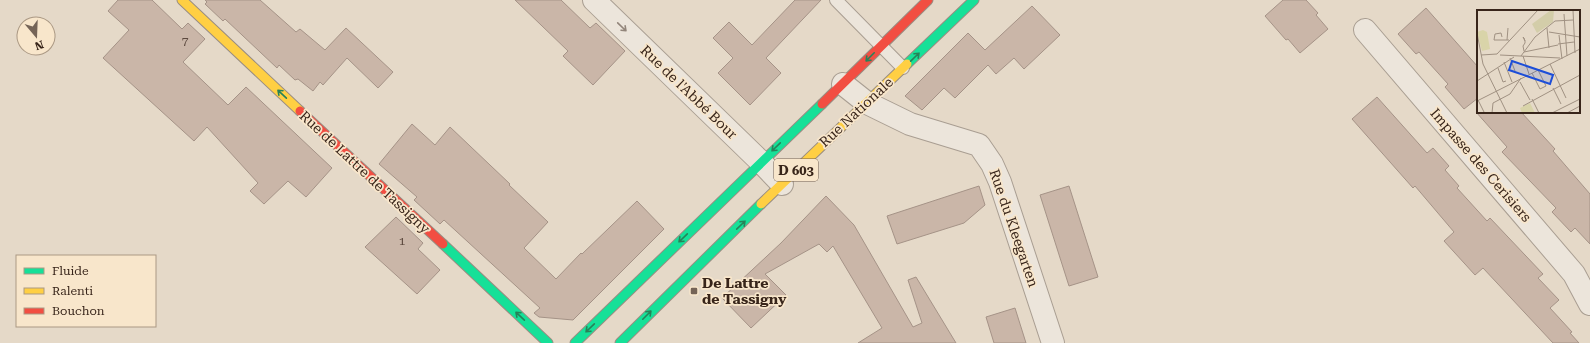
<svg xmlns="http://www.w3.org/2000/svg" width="1590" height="343" viewBox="0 0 1590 343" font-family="'Roboto Serif',serif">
<rect width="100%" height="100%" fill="#e5d9c8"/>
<g fill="#cab6a8" stroke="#a59387">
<path d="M118,0H152L182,29L188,23L205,39L183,62L228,105L246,87L332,168L306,197L288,181L264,204L250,191L258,183L207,127L194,141L103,58L129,30L108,11Z"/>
<path d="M205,0H260L296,32L300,29L325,50L346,28L393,72L378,88L347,58L323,85L320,82L313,91L298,79L295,80L279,65L277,68L225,19L223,21L205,4L207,2Z"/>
<path d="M515,0H561L590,28L596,23L625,51L593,85L563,56L568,51Z"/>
<path d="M795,0H821L766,58L781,73L750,105L718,73L733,58L713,38L729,22L752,45Z"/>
<path d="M1283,0H1306L1318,13L1316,15L1328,29L1300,53L1288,39L1286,40L1265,16Z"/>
<path d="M1032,6L1060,35L1024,69L1014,58L996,74L988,65L955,98L944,88L922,110L905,96L968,33L985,50Z"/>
<path d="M1426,8L1478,67V98L1464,109L1445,87L1448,84L1419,52L1416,54L1398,34Z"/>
<path d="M1377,97L1427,153L1433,148L1449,166L1445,170L1459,186L1457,188L1487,221L1490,218L1543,274L1538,278L1559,300L1550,308L1572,332L1570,333L1579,343H1553L1483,268L1475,275L1444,241L1454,232L1415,186L1413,188L1352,119Z"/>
<path d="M1476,112H1521L1555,149L1553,151L1590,194V244L1575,228L1571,232L1552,212L1556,208L1502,152L1507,147Z"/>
<path d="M412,124L435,145L450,127L510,184L509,185L548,222L524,248L556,279L581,253L582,254L637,201L664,229L573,320L539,317L534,313L540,308L444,220L440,224L414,200L417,197L379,164Z"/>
<path d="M979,186L985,205L964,223L897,244L887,216Z"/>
<path d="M1069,186L1098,277L1069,286L1040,195Z"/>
<path d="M826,196L854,225L913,327L922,323L908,280L916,277L956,343H858L882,328L833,246L827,252L819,244L765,274L786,295L751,328L722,298L781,243Z"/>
<path d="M396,217L423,243L418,249L440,270L417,294L365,247Z"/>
<path d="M1015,308L1026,343H994L986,317Z"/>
</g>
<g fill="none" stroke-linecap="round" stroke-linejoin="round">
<defs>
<path id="lane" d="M836,0L903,68"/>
<g id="street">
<path d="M594,0L761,162L782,184"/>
<path d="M1365,30L1574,274L1590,304"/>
<path d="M843,84L867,103L910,124L979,145L992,164L1000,182L1053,343"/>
</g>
<g id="fast">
<path d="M907,64L974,0"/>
<path d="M443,244L548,343"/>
<path d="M575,343L822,104"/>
<path d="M620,343L761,204"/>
</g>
<g id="slow">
<path d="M182,0L300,111"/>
<path d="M761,204L907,64"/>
</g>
<g id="jam">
<path d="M822,104L928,0"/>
<path d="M300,111L443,244"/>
</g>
</defs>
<use href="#lane" stroke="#a99e92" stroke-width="14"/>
<use href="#street" stroke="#a99e92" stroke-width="24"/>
<use href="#fast" stroke="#998d82" stroke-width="11"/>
<use href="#slow" stroke="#998d82" stroke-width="11"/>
<use href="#jam" stroke="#998d82" stroke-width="11"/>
<use href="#lane" stroke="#ece5db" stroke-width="12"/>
<use href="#street" stroke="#ece5db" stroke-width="22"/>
<use href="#fast" stroke="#16e098" stroke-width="9"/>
<use href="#slow" stroke="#ffcf43" stroke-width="9"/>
<use href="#jam" stroke="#f24e42" stroke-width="9"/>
</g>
<defs><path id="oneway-shaft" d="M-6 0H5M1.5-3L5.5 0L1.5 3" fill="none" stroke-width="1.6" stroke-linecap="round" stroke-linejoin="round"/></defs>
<use stroke="#92857a" href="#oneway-shaft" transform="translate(622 27) rotate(44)"/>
<g stroke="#278259">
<use href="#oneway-shaft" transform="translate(870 57) rotate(135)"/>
<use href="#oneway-shaft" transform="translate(915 57) rotate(-44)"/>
<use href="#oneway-shaft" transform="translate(282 94) rotate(-137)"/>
<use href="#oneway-shaft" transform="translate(776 147) rotate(136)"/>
<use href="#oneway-shaft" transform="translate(741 225) rotate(-44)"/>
<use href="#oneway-shaft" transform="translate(683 238) rotate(136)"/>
<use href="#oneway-shaft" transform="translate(647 315) rotate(-45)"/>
<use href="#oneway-shaft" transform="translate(520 316) rotate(-137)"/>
<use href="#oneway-shaft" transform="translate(590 328) rotate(136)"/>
</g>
<rect fill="#756457" stroke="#f8e6cb" stroke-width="1.5" x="690" y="287" width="8" height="8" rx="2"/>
<g text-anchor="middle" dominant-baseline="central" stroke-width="3.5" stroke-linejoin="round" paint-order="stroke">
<g font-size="12" fill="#5c493e">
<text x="185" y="41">7</text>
<text x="402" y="241">1</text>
</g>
<rect fill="#f8e6cb" stroke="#725f4f" stroke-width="1" x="774" y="159" width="44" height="22" rx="3"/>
<g font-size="13" font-weight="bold" fill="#38251a">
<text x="796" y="170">D 603</text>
</g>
<g font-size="14" fill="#38251a" stroke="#f8e6cb">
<text transform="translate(689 92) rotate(44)">Rue de l'Abbé Bour</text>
<text transform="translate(856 112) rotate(-43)">Rue Nationale</text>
<text transform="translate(1481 165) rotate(49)">Impasse des Cerisiers</text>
<text transform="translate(365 172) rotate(43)">Rue de Lattre de Tassigny</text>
<text transform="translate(1014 228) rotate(71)">Rue du Kleegarten</text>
</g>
<g font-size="14" font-weight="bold" fill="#38251a" stroke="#f8e6cb" text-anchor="start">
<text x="702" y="283">De Lattre<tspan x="702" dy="16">de Tassigny</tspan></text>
</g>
</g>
<g transform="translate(1477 10)">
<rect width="103" height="103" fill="#e5d9c8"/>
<path d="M6,20L10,22L13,39L5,41L0,22ZM53,93L58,103H45L43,98Z" fill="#d9d4a9"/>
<path d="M74,0H77L76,12L60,23L55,14Z" fill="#d3cda9"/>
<path fill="none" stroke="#a09182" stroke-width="1" d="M96,0L98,43M87,4L90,46M70,18L72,38M72,22L103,27M0,23L6,54L30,103M82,25L85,49M25,27L24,23L18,24L17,30H32M30,30L31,18M81,34L97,32M47,41L46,36L48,33V31L47,28L46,27L48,31M47,42L81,35M4,45L20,44L61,0M23,45L83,48M44,46L58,27L78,11L96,10M46,46L52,64M33,48L38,61M27,52L35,72M73,54L89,88M21,58L26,72L29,71M55,63L63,79L69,76L61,60M0,71L37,47M43,72L53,90M76,78L84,94M55,89L62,103M1,90L7,102M0,91L103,39M46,96L103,65M15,103L16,93L33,84L44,68M75,103L103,89M90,103L103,96"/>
<path fill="#1d4ed8" fill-opacity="0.15" stroke="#1d4ed8" stroke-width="2" d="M35,51L76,65L73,74L32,60Z"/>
<rect width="103" height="103" fill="none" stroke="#38251a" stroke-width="2"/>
</g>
<rect x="16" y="255" width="140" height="72" fill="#f8e6cb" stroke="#ab9984"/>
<rect x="24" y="268" width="20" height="6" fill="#16e098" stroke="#ab9984"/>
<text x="52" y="275" font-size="12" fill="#38251a">Fluide</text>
<rect x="24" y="288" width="20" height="6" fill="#ffcf43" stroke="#ab9984"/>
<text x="52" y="295" font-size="12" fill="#38251a">Ralenti</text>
<rect x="24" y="308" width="20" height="6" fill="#f24e42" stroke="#ab9984"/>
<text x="52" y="315" font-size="12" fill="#38251a">Bouchon</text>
<g transform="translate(36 36) rotate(161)"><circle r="19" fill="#f8e6cb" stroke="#ab9984"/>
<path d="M0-3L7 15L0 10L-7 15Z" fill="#756457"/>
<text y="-6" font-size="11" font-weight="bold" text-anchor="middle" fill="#38251a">N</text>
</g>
</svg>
